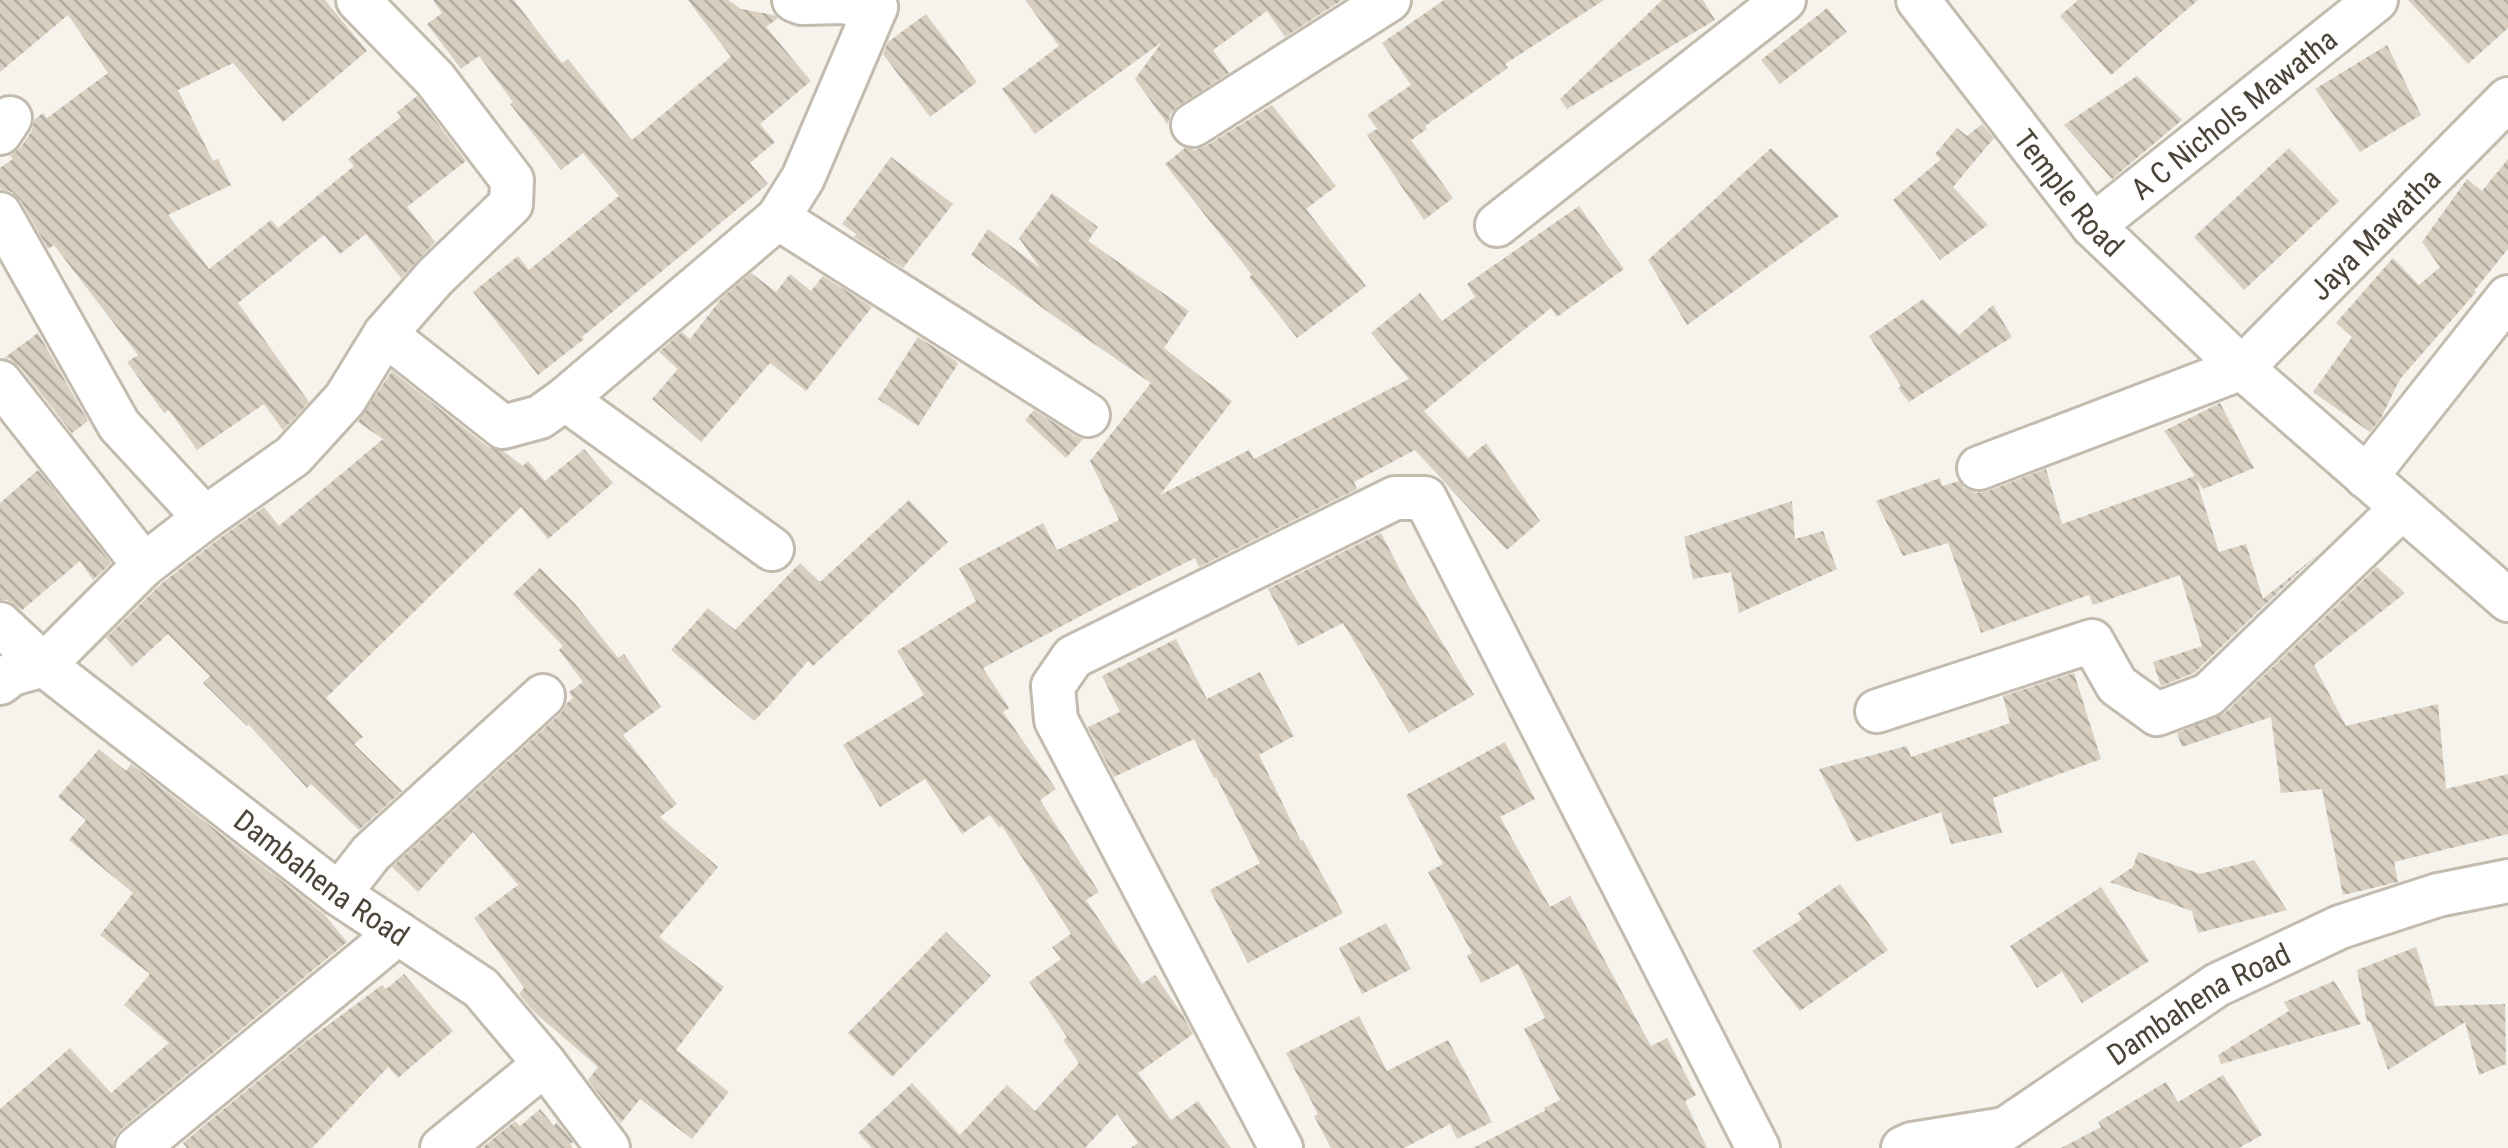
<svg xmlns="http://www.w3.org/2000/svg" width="2508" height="1148" viewBox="0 0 2508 1148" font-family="'Roboto Condensed',sans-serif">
<defs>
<pattern id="building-back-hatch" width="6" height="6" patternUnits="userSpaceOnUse" patternTransform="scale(2.5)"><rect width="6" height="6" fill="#d8cfc1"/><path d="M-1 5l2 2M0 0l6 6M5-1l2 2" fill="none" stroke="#b1aa9e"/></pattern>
</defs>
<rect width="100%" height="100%" fill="#f6f3ec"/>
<g fill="url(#building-back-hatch)">
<path d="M0,0H325L367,51L283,122L233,63L178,90L213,161L218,159L231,185L168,215L209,269L271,220L278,228L354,166L348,159L401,117L397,112L417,96L466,161L407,207L435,242L401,278L366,234L340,254L324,235L238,303L309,402L283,430L264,404L197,450L169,410L164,413L127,362L138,355L54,245L48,249L21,201L12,192L0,189V168L13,159L10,156L21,147L31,132L35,119L43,113L47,118L108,73L68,15L0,72Z"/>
<path d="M433,0H514L562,63L568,59L632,140L731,57L688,0H728L741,9L774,15L778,18L766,27L811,81L760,124L775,142L750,163L768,184L582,337L584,339L538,375L473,292L518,256L529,270L619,196L583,153L561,170L510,104L513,102L479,56L461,69L427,24L442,13Z"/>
<path d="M1025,0H1342L1285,37L1267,11L1213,50L1229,73L1179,105L1170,114L1168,125L1135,79L1162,42L1035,134L1002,89L1059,46Z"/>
<path d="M1444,0H1604L1505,64L1508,68L1425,126L1427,129L1411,140L1453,198L1424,220L1367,135L1377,129L1367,115L1411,85L1382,43Z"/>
<path d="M1662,0H1703L1715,20L1567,109L1560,99Z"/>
<path d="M2078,0H2198L2111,75L2060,16Z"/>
<path d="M2408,0H2508V28L2468,64Z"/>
<path d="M1827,8L1847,32L1780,84L1761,60Z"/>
<path d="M926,14L977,82L930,117L883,54L888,42Z"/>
<path d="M2387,45L2421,115L2360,152L2315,89Z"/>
<path d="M2137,76L2182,120L2112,179L2064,125Z"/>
<path d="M1272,105L1336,186L1306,209L1366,286L1297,338L1249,277L1252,275L1165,164L1185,148L1195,150L1206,146Z"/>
<path d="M1982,124L1994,138L1953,187L1988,225L1940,260L1893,200L1941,159L1935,154L1957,128L1967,136Z"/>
<path d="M1771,148L1839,216L1687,325L1648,260Z"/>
<path d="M2289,148L2339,201L2244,290L2194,237Z"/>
<path d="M891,157L953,204L903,268L854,237L856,234L842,224Z"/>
<path d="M2508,159V249L2474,291L2476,292L2400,379L2381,418L2370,432L2313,392L2352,337L2336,323L2393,258L2419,285L2440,267L2422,242L2467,179L2482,191Z"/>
<path d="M1052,193L1098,227L1088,241L1189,311L1164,348L1232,401L1160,495L1249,450L1254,459L1409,379L1371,333L1420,293L1442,321L1475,297L1467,284L1579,206L1624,269L1557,317L1551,308L1424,411L1468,458L1486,443L1540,521L1507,550L1415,450L1354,482L1357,489L1199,567L1195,558L1107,602L983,668L1009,708L1003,712L1056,789L1040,800L1099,892L1086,900L1142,984L1155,975L1182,1014L1193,1034L1138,1073L1171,1120L1198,1101L1231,1148H1131L1138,1143L1117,1114L1085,1148H872L858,1133L912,1083L960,1135L1007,1085L1035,1111L1079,1063L1063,1040L1067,1037L1029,982L1061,959L1052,947L1071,934L1002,826L999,827L990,815L962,834L925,779L880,807L843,745L924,695L897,651L976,601L959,568L1043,523L1057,550L1119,520L1090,461L1151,383L1055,317L971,255L988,229L1040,268L1019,238Z"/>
<path d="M751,273L776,292L790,274L811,291L823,276L872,307L806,391L770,363L701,442L652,399L678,369L659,352L682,332L690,339L721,299Z"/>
<path d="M1923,299L1959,335L1993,305L2012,337L1909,402L1898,388L1901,386L1869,336Z"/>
<path d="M38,333L88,421L72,433L20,367L10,359L4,358Z"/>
<path d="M918,337L956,361L958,364L918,426L878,399Z"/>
<path d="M392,371L488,447L503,451L523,466L528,461L545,481L584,449L613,483L548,539L521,507L326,698L363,737L354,744L402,791L359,830L311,784L307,788L248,724L247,726L203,683L210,676L168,634L132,667L106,638L161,584L220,538L264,507L279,526L383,439L358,422Z"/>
<path d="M2220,403L2254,468L2203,489L2196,479L2219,552L2246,544L2263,599L2317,555L2194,673L2161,686L2153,662L2202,646L2180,575L2093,605L2089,595L1981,633L1948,543L1903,556L1876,501L1940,478L1942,486L1959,481L1964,488L1976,493L1988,491L2046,469L2062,524L2195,476L2164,431Z"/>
<path d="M1034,410L1075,436L1083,439L1066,458L1025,420Z"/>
<path d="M38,470L111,563L93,580L80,561L22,610L7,600H0V503Z"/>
<path d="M909,500L948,542L813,666L808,661L770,705L754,721L671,650L708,608L735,630L800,563L820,582Z"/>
<path d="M1792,501L1795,539L1823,531L1837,569L1739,613L1731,572L1693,579L1684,537Z"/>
<path d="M1381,533L1409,587L1474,695L1409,733L1343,623L1298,646L1268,589Z"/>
<path d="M2377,567L2405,593L2314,665L2346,726L2438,704L2446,789L2508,774V834L2394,862L2398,882L2343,895L2322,789L2281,793L2271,717L2182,747L2177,733L2225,713Z"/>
<path d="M540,568L576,605L618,658L624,654L661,707L623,735L677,804L660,817L718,867L659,937L724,987L676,1050L729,1092L692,1139L640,1099L621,1123L588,1080L598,1067L534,1012L519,994L524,988L474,918L518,885L473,832L418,892L392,867L560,714L567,703L573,698L569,692L583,682L559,650L563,646L513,594Z"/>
<path d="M1176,639L1207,699L1260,672L1294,736L1259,755L1301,841L1303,840L1343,913L1248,963L1210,890L1260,863L1216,777L1214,778L1194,739L1114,777L1088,727L1120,712L1102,676Z"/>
<path d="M2074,673L2101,759L1993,798L2002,833L1951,844L1941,812L1856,842L1819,769L1907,746L1911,757L2010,723L2003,696Z"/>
<path d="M1505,742L1535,799L1500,817L1550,907L1570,896L1651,1046L1667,1038L1696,1095L1685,1101L1707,1148H1473L1546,1110L1544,1108L1560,1100L1524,1029L1545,1018L1518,964L1481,983L1467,956L1472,953L1428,872L1443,864L1406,795Z"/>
<path d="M99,749L126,771L131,764L324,914L347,942L121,1129L114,1138L113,1148H0V1109L70,1048L111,1093L169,1043L124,1005L150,974L100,935L133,893L69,840L86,820L58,797Z"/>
<path d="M2138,852L2200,874L2254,860L2287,910L2198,933L2192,911L2110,882L2133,867Z"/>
<path d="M1840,884L1888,950L1800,1011L1752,951L1802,919L1798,913Z"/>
<path d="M2101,887L2149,961L2082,1003L2062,972L2037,988L2010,946Z"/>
<path d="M1386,923L1411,969L1362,994L1339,948Z"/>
<path d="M946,932L991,976L892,1077L848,1033Z"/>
<path d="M2416,947L2435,1006L2505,1004L2506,1064L2479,1075L2465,1022L2388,1070L2370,1021L2367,1022L2357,970Z"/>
<path d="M404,974L453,1031L398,1078L388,1067L312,1148H187L183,1143L305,1042L382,985L386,989Z"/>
<path d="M2334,981L2361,1024L2221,1064L2218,1055L2289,1011L2284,1002Z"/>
<path d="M1359,1016L1387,1071L1448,1040L1492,1122L1457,1139L1450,1124L1404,1148H1331L1314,1116L1318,1114L1286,1053Z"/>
<path d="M2223,1075L2262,1135L2239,1148H2061L2101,1127L2098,1122L2166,1082L2178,1102Z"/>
<path d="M540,1109L554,1126L557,1122L573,1142L570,1144L573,1148H482L515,1121L520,1126Z"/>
</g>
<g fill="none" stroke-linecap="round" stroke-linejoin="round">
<defs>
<g id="minor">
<path d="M794,0L802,3L841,2L876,7"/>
<path id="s1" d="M1918,0L2093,226L2242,368L2508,600"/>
<path d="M1193,125L1389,0"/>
<path d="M0,133L10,118"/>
<path d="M0,214L119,425L205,518"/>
<path d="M778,218L1088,415"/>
<path d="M1497,225L1784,0"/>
<path id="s2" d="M2093,226L2376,0"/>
<path d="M385,334L503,427L540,417L565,399L778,218L803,178L876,7"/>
<path d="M0,382L144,565"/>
<path d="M565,399L772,549"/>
<path id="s3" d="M1979,468L2242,368L2508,99"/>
<path d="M2366,477L2508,297"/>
<path d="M0,624L44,665L144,565L205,518L293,456L345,399L385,334L435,277L511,204L512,180L435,79L358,0"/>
<path id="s4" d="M0,683L12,674L44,665L339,894L481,988L545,1064L608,1148"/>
<path d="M1877,711L2092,641L2117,685L2157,714L2208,695L2402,508"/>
<path d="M339,894L371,853L543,696"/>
<path d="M137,1148L398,933"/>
<path d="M442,1148L545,1064"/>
<path d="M1281,1148L1056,720L1053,686L1073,657L1395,498H1425L1758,1148"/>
<path id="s5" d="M1903,1148L1912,1144L2005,1129L2217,985L2340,927L2438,895L2508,881"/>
</g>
</defs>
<use href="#minor" stroke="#c2bbae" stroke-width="48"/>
<use href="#minor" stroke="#fff" stroke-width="42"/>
</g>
<g text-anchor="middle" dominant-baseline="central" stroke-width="8" stroke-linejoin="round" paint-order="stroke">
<g font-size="30" fill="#4b4439" stroke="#fff">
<text stroke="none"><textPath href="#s2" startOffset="180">A C Nichols Mawatha</textPath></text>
<text stroke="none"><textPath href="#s1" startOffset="245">Temple Road</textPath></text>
<text stroke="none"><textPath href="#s3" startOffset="470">Jaya Mawatha</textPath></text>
<text stroke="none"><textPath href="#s4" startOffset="398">Dambahena Road</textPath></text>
<text stroke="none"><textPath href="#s5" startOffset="335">Dambahena Road</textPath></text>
</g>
</g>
</svg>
